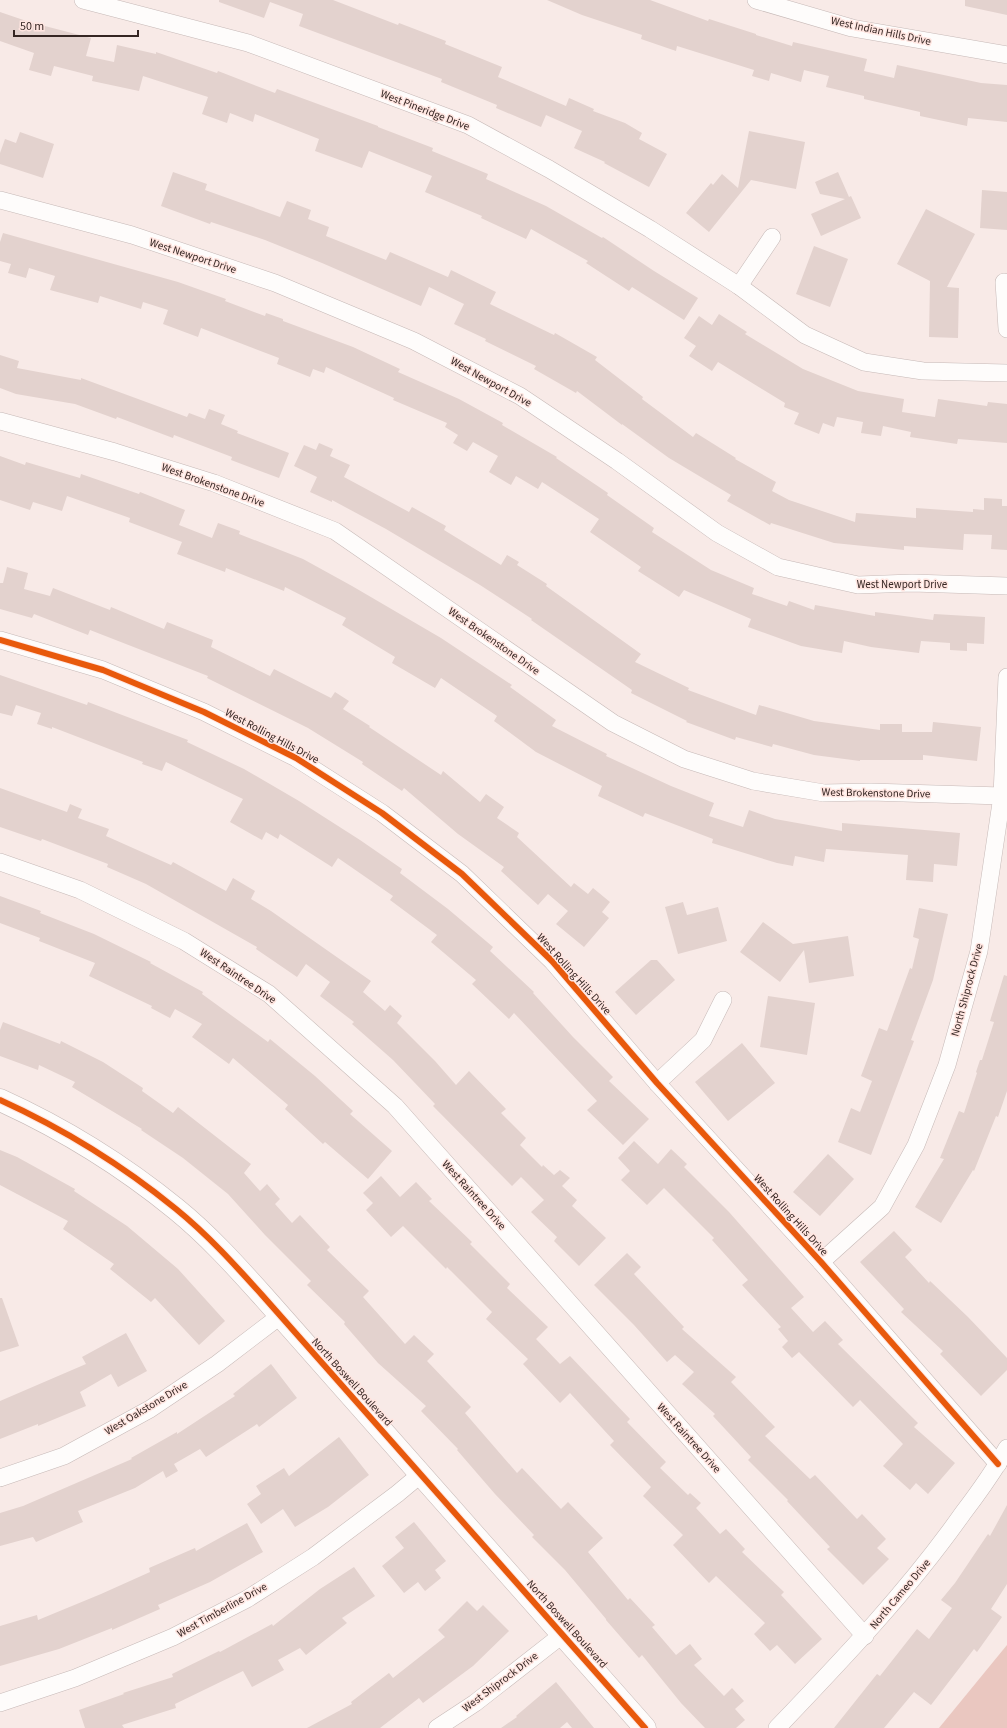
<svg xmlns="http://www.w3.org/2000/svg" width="1007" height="1728" viewBox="0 0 1007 1728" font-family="'Source Sans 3',sans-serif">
<rect width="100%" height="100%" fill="#f8eae7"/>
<path fill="#eac7c0" d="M1007,1645V1728H939Z"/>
<g fill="#e3d2ce">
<path d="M219,0H333L398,25L399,23L446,41L445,44L502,67L498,77L566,106L569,98L594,109L593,111L625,123L642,133L639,139L667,154L649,187L604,163L605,162L574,148L582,131L546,115L541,127L496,108L497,105L441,82L442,79L299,26L303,14L270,2L264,18L219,2Z"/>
<path d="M547,0H650L708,21L709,19L756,34V35L792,46L793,42L867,59L864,71L894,78L897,65L981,83L1007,85V122L968,118L967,126L920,116V112L864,99V96L826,87L829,76L804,70L801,82L771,73L769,81L752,76L754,70L677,46L676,51L641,39L642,35L582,15Z"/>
<path d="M965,0H1007V15L965,6Z"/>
<path d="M0,12L41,26V25L91,38L86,56L114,62L117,45L156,54V52L217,73L218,71L275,93L277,89L378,126V127L433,148L432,151L488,174L486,179L546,206L602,238L603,237L654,271L698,298L684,320L632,287L629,291L586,263L588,261L531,229L526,239L481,218L482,216L425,192L432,176L369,151L362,168L315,151L319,139L255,114L253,122L230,113L227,123L202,114L208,97L143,76L139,91L92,81L93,76L54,66L51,76L29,70L34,53L0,41Z"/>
<path d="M749,131L805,142L796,189L751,180L709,232L686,213L711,183L713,185L722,174L738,188Z"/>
<path d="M20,132L54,144L43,178L0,164V153L5,139L16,143Z"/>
<path d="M173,172L207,184L205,190L280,217L287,201L311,210L308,219L329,227L326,236L386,260L390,252L448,277L451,270L496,292L490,304L554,335L555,333L597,357L595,360L643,397L642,399L693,437L696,433L736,458L735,459L776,482L772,491L789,500L855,522L856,513L916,518V508L973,512V509L984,510V498L1002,499V506H1007V550L991,549L992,535L964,534L963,550L904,546V550L834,543L771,523L770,525L727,501L731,495L669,458L622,424V425L577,391L576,393L534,369L536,366L485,341L486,339L454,324L464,304L429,287L421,306L322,263L265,240L211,222L210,224L161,206Z"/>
<path d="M838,172L849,197L851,196L861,218L821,236L811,214L845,199L820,194L815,182Z"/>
<path d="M982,190L1007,192V230L980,228Z"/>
<path d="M926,209L975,234L947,287L959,288L958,338L929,337L930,281L897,264Z"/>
<path d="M3,233L178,282L226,299L225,301L265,316L266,313L283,319V321L353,347L400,369L398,372L459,399L503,423L502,425L557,457L556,458L608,493L607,495L654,528L652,532L711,570L754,588L752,594L787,606L789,601L814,610L815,605L875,616V612L933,620L934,614L985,617L984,644L967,643V651L950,650V643L921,641L919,653L871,647L844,641L842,653L801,646L748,627L751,619L684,590L679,597L638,571L641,567L590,532L599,519L542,482L538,489L516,476L511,485L489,472L498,456L473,442L467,451L453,443L458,435L445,427L447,423L393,400L394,398L326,367L324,373L313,369L310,377L277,364L279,358L201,328L198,337L163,324L168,310L143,302L141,309L100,296L98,303L50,290L55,276L29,268L26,278L8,273L11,264L0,261V242Z"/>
<path d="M814,246L848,259L830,307L796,294Z"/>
<path d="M719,314L747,332L745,334L803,369L858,391L904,399L902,412L935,417L938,399L987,406L988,402L1007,404V443L958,439L957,444L910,437L911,432L883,426L881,436L861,433L863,422L837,417L834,427L823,423L819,434L794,424L799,413L784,407L785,403L718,362L712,371L689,356L696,346L684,338L699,316L712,325Z"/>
<path d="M0,355L19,361L17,368L81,380V378L187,417L189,413L205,419L209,409L225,415L221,424L238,431L237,433L289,453L279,478L231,460L232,457L174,435L173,438L117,417L116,419L75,404L16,394L0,388Z"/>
<path d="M319,443L333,449L330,456L350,465L344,477L409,512L412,507L446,526L444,530L501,565L507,555L519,562L517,565L547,584L546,586L641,654L635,662L689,688L688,690L756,715L759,705L814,721L880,730V724H902V732H932L933,722L981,727L977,761L923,755V760H860V761L814,755L773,744L772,747L736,737L735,740L686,722L687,721L631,693L632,690L531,620L532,619L480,585L386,529L332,500V502L310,492L317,477L294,466L304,445L316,450Z"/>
<path d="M0,456L25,465L26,462L80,478L81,474L139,494L140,492L185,510L179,525L212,538L218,523L240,531L239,534L303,559L352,586L441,638L512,685L510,687L556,720L552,726L607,754L606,756L671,786L714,803L709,816L743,827L749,810L775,819L842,831V823L960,833L957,866L934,864L933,882L906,880L908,855L826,849L824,862L795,856L793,866L777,863L712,843L713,839L645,813L643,817L598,796L602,786L536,752L494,721L497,716L441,678L435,688L392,663L395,657L342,625L346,618L285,587L284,591L226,568L225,572L177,554L182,542L129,522L130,518L67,496L62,511L33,502L30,510L0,500Z"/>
<path d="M7,567L28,573L24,589L50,596L53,588L110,610L111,607L164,629L167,622L213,640L211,647L270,676L274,669L331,698L335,692L349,701L343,709L370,726L369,727L441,775L443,771L480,802L486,794L504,807L497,818L519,833L517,837L571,887L574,883L588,894L593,888L610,902L602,912L609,918L584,947L556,924L568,911L548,894L538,905L501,871L504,867L458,834L404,788L402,791L362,764L363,762L308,728L207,678L208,676L90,630L88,635L34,614L32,618L0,609V583H3Z"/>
<path d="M0,675L87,705L88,702L188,740L187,742L244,769L299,801L360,840L402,869L400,873L448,909L493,947L490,951L534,992L533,993L573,1037L613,1077L609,1081L649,1119L623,1145L587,1110L597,1101L514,1013L509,1019L472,984L476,980L431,942L437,935L390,900L393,896L338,858L332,867L280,834L278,839L266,832L262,840L230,822L243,799L166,762L162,771L142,764L143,762L52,727V729L37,724L41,713L16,705L12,716L0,713Z"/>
<path d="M0,788L67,812L70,804L82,809L78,818L109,829L106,836L171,865L173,862L226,891L233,878L255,891L251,899L271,911L371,981L363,992L385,1011L390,1005L402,1016L397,1023L435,1061L456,1085L469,1071L506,1109L501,1113L526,1138L520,1145L542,1167L543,1165L554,1175L560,1170L570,1178L562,1186L577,1200L572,1206L606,1238L579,1266L554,1241L557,1237L531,1212L544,1200L521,1177L512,1186L433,1106L435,1104L393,1060L352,1024L354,1022L320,996L330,982L306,964L297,977L256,949L257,947L146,884L107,867L108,864L42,839L41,841L0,827Z"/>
<path d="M0,896L41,911L40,913L94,934L151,962L150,963L203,992L202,994L268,1042L270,1039L315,1076L353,1111L350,1114L392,1151L368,1179L325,1142L323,1144L285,1109L288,1105L233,1058L229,1064L192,1037L202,1024L175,1009L170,1018L151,1008L152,1006L89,976L95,963L39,941L40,938L0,923Z"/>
<path d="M683,902L687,915L718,907L727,941L678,954L665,907Z"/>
<path d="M919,908L948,914L933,980L911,1040L914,1041L871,1155L838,1142L851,1108L860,1112L872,1081L861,1076L879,1028L887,1031L910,968L912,969L919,939L913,937Z"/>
<path d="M763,922L793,944L848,936L854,976L809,983L804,950L780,982L740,952Z"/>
<path d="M651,960H657L675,980L636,1015L615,992Z"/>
<path d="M1004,975L1007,976V1091L998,1117L996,1116L974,1171L973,1170L941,1223L915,1207L944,1159L940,1158L959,1111L964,1113L977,1073L976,1072L980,1060H982L994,1022L990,1021Z"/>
<path d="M768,996L815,1003L807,1055L760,1047Z"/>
<path d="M3,1022L60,1044L61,1041L103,1062L143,1088L142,1091L173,1113L178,1107L251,1164L244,1173L260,1191L267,1184L280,1199L275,1204L292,1223L300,1215L330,1247L327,1250L369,1291L363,1297L405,1344L414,1335L434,1354L427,1361L471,1407L465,1413L517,1473L522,1468L561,1509L568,1502L603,1538L588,1552L628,1600L630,1598L655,1625L652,1627L676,1655L690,1644L702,1659L694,1665L724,1696L732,1688L744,1701L735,1709L745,1720L736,1728H705L681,1703L642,1655L639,1658L606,1620V1619L565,1570L532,1537L534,1535L495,1494L457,1450L458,1449L421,1411L426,1406L378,1363L344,1324L345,1322L307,1285L311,1281L265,1235L228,1194L183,1158L141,1130L142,1129L72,1087L75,1082L39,1065L38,1070L0,1056V1030Z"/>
<path d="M742,1043L775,1083L728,1121L695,1082Z"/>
<path d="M634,1141L658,1164L671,1149L687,1164L684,1167L729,1212L804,1297L791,1308L813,1332L825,1321L843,1340L838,1344L918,1423L914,1427L955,1463L928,1494L916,1483L910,1490L883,1466L903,1444L860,1400L853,1407L799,1352L792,1358L782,1347L788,1341L778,1329L781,1327L742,1285L748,1280L712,1240L714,1238L664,1188L647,1205L621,1180L630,1171L618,1158Z"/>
<path d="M0,1150L17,1157L75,1189L74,1191L127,1226L178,1269L225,1321L199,1345L155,1298L151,1302L110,1269L114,1264L63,1229L68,1221L0,1185Z"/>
<path d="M828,1154L854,1179L820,1216L793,1192Z"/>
<path d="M381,1176L400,1197L416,1182L432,1199L429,1201L472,1242L470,1244L510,1284L507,1288L548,1327L536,1339L560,1364L570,1356L630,1419L627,1422L666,1462L660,1468L688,1495L690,1493L701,1503L696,1508L720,1534L726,1529L745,1549L742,1552L784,1592L781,1595L822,1639L795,1664L777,1645L770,1651L754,1634L765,1623L716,1576L709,1583L673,1545L683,1535L643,1496L651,1487L610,1445L614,1441L570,1393L560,1403L523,1364L528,1359L486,1319L492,1312L447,1267L446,1269L403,1226L391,1237L366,1210L373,1203L363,1193Z"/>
<path d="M894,1231L912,1250L905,1257L929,1283L930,1281L968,1317L1007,1358V1370L981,1396L940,1354L943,1351L901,1312L904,1309L860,1262Z"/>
<path d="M627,1253L641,1267L634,1274L684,1327L682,1329L736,1377L731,1382L775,1427L765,1436L810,1479L815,1475L857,1519L862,1514L886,1539L877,1548L889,1559L863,1585L827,1549L830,1547L787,1501L788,1500L748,1460L751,1457L713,1416L715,1414L682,1384L694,1372L675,1355L667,1362L634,1325L594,1285Z"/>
<path d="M0,1298H2L19,1346L0,1352Z"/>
<path d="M126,1333L147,1371L118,1387L111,1374L80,1392L86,1406L38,1426V1424L0,1439V1401L86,1364L82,1357Z"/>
<path d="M271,1364L297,1398L259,1427L257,1424L206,1457L200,1449L174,1464L178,1471L166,1478L163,1471L135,1488L78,1511L83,1522L36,1542L33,1537L0,1546V1513L23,1506L132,1459L131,1458L177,1432V1434L235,1396L233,1394Z"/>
<path d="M339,1437L369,1475L328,1507L295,1527L283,1509L261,1524L247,1504L261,1494L256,1486L284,1468L289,1476Z"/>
<path d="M1007,1505V1584L991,1609L1002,1617L977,1652L974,1649L931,1705L914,1692L884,1728H834L877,1674L880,1676L917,1629L929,1639L952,1608L941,1600L955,1583L988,1534L990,1536Z"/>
<path d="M414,1522L446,1561L435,1570L441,1578L425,1591L418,1582L404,1593L382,1566L404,1548L395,1537Z"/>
<path d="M247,1523L263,1552L210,1582L158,1605L160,1609L112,1630V1628L59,1649L0,1666V1626L37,1615L38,1620L101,1594L150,1572L149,1568L195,1548L196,1551Z"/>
<path d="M354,1567L375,1596L342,1618L347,1623L306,1655L300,1648L278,1660L284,1670L252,1687L243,1671L175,1704L176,1708L122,1725L124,1728H85L79,1710L124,1694L123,1693L173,1677L172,1674L219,1651L220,1652L272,1624L273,1626L320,1589Z"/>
<path d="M467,1601L477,1611L483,1605L509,1631L473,1666L423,1703L419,1698L380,1728H307L352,1704L351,1702L389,1673L393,1678L445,1637L438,1630Z"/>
<path d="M556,1682L594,1728H572L567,1722L560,1728H501L517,1717L516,1716Z"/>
</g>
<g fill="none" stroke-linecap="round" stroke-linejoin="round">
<defs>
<g id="street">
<path d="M83,0L248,43L468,125L549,169L650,229L739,286L805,335L864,362L923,371L1007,373"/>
<path d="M756,0L852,28L1007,55"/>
<path d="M0,200L132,235L275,283L414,341L520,396L617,461L717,533L778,567L858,585L912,583L1007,586"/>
<path d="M1004,282L1007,329"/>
<path d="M739,286L772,237"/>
<path d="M0,421L115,452L214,483L335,531L613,723L684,759L753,781L824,793L870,792L1002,796"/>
<path d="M0,640L103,670L204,712L296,758L382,813L462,874L552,961L657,1083L821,1262L998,1464"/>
<path d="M0,862L80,890L184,941L269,994L395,1106L865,1636"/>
<path d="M657,1083L703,1040L723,1000"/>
<path d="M821,1262L882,1207L916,1145L947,1065L979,951L1002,796L1007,677"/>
<path d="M0,1478L64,1456L150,1409L217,1364L280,1316"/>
<path d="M0,1703L75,1678L173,1637L247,1599L313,1557L397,1494L421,1474"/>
<path d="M437,1728L475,1703L562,1635"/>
<path d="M777,1728C843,1659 908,1591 963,1513C979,1492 994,1471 1007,1448"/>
</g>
<path id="secondary" d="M0,1100C64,1129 122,1165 176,1209C208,1235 235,1265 262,1295L645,1728"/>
</defs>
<use href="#street" stroke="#c6b9b7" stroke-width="18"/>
<use href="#secondary" stroke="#c6b9b7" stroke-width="23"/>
<use href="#street" stroke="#fefcfb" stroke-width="17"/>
<use href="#secondary" stroke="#fefcfb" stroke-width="22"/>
<defs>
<g id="cycleway">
<path d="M0,640L103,670L204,712L296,758L382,813L462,874L552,961L657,1083L821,1262L998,1464"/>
<path d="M0,1100C64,1129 122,1165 176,1209C208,1235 235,1265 262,1295L645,1728"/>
</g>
</defs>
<use href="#cycleway" stroke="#ffe5e0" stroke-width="8"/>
<use href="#cycleway" stroke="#e8590c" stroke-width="6"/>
</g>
<g text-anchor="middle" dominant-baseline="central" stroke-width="3" stroke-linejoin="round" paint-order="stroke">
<g font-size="11" fill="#352623" stroke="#ffe5e0">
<text transform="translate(881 31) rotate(12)">West Indian Hills Drive</text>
<text transform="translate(425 110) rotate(21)">West Pineridge Drive</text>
<text transform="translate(193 256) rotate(18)">West Newport Drive</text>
<text transform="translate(491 382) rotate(29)">West Newport Drive</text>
<text transform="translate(213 485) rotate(20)">West Brokenstone Drive</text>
<text x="902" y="584">West Newport Drive</text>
<text transform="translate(494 641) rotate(35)">West Brokenstone Drive</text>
<text transform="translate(272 736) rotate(28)">West Rolling Hills Drive</text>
<text transform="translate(876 793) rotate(1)">West Brokenstone Drive</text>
<text transform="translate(574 974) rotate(48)">West Rolling Hills Drive</text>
<text transform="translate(238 976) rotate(34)">West Raintree Drive</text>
<text transform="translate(967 990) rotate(-75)">North Shiprock Drive</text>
<text transform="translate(474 1195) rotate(48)">West Raintree Drive</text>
<text transform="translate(791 1215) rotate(48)">West Rolling Hills Drive</text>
<text transform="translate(352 1382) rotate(48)">North Boswell Boulevard</text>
<text transform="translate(146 1408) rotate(-31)">West Oakstone Drive</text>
<text transform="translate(689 1438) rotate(48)">West Raintree Drive</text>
<text transform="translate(900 1594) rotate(-50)">North Cameo Drive</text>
<text transform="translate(222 1610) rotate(-29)">West Timberline Drive</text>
<text transform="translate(567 1624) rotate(48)">North Boswell Boulevard</text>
<text transform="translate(500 1682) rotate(-37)">West Shiprock Drive</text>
</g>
</g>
<path d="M14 30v6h124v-6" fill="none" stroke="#352623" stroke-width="2"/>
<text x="20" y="30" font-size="12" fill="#352623" stroke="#ffe5e0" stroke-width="3" paint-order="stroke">50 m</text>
</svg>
